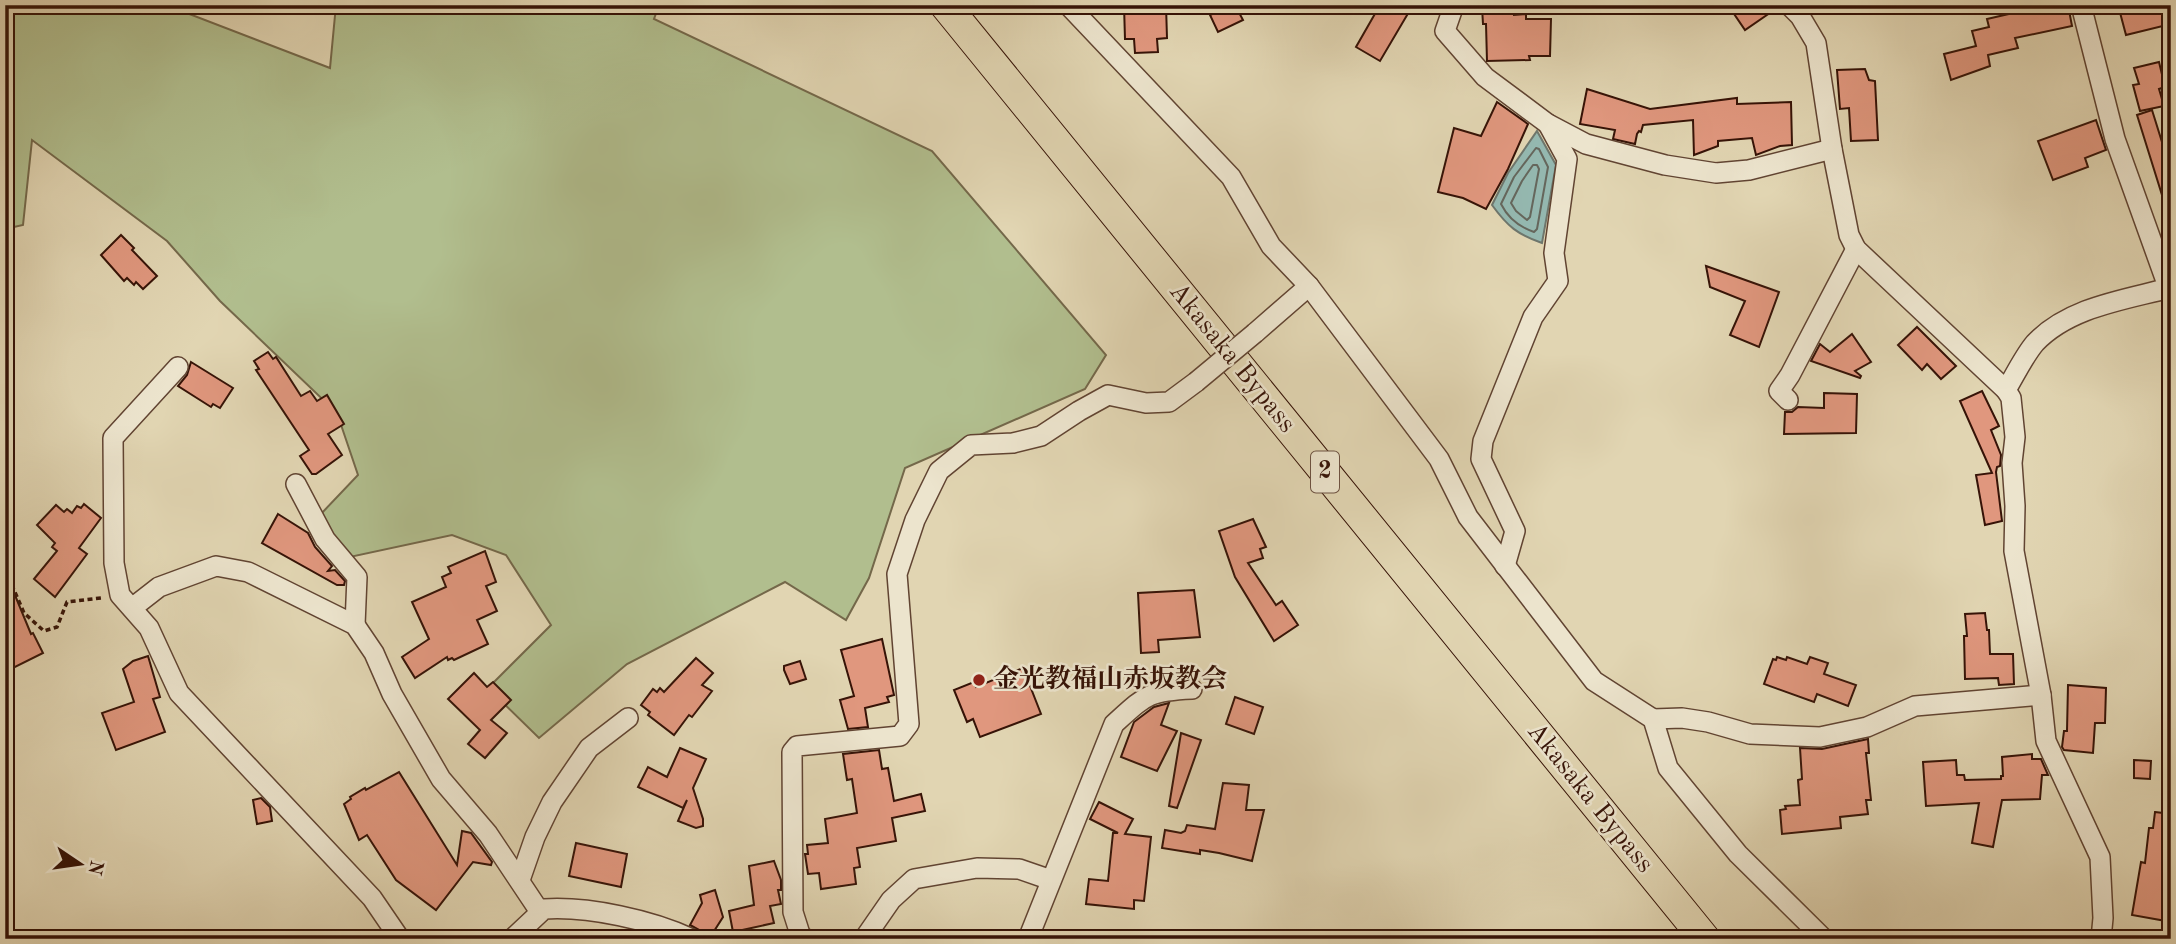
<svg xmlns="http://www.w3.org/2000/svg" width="2176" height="944" viewBox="0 0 2176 944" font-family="'Old Standard TT','Noto Serif JP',serif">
<rect width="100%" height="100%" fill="#e1d5b2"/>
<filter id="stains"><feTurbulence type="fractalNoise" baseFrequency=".00286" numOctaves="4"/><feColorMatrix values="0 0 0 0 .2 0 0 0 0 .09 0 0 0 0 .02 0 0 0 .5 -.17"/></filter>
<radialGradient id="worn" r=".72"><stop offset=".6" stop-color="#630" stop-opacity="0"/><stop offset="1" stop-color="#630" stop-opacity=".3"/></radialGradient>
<path fill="#b1be8e" stroke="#74684a" stroke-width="2" d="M5,5H166L330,68L336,5H659L654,19L932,151L1106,355L1085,389L905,468L869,578L846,620L785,582L627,664L539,738L488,688L551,625L506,555L452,535L350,557L319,516L358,475L337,413L220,301L167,241L32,140L23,225L5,229Z"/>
<path fill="#94b8b0" stroke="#6e766c" stroke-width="2" d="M1537,131L1556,165L1542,243C1517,234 1508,227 1492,205L1508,173Z"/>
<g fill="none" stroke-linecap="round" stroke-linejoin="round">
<g stroke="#65665c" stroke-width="2">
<path d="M1536,148L1539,149L1548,167L1537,229L1534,232C1519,227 1508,218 1501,204L1514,177Z"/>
<path d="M1533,165H1537L1539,169L1530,217L1527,220L1516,211L1511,203L1522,181Z"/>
</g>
</g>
<g fill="#e0977e" stroke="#361307" stroke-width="2">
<path d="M1124,5H1166L1167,38L1157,39L1158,52L1135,53L1134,39H1125Z"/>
<path d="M1231,5H1235L1243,20L1218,32L1210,15Z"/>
<path d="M1380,5H1413L1380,61L1356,47Z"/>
<path d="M1728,5H1777V8L1745,30Z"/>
<path d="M2046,5H2068L2072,26L2015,38L2018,48L1988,55L1990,66L1951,80L1944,54L1976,46L1972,31L1989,27L1987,19L2013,13L2012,11Z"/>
<path d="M2118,5H2171V24L2126,35Z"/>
<path d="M1514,6V15L1526,14V19H1551L1550,56H1529L1530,60L1487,61L1486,24H1483L1482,7Z"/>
<path d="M2159,62L2165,87L2159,89L2164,106L2140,111L2133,85L2139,84L2134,68Z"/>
<path d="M1865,69L1869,80L1875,81L1878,140L1851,141L1849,108L1840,109L1837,70Z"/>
<path d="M1587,89L1650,109L1737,98V104L1791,102L1792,145L1780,146L1756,155L1752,138L1718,141V146L1694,155L1693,120L1643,125L1641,132L1639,131L1637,134L1635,144L1613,139L1615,130L1580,124Z"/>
<path d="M1497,102L1528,124L1508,169L1486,209L1463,198L1438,192L1454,128L1481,136Z"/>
<path d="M2152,110L2171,171V210L2167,211L2137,115Z"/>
<path d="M2096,120L2106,150L2085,158L2088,167L2053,180L2038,141Z"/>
<path d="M121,235L134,248L132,250L157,276L143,289L136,282L134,285L127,278L124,281L101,255Z"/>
<path d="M1706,266L1779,292L1759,347L1730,335L1745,301L1710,287Z"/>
<path d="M1917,327L1956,366L1941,379L1927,364L1922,370L1898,345Z"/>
<path d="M1852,334L1871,362L1855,371L1861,376L1860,378L1811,361L1820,344L1830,352Z"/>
<path d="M268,352L273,359L276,357L301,396L310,391L317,401L327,395L344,424L328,434L342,455L316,474H312L300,456L309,450L256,370L259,369L254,361Z"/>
<path d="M191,362L233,388L220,408L213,404L211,407L178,386L187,375Z"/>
<path d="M1982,391L1999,426L1991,430L2001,455L2000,466L1997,467L1996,472L2002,521L1985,525L1976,475L1992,473L1960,401Z"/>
<path d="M1824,393L1857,394L1856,433L1784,434L1785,412H1792L1798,407L1824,408Z"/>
<path d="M84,504L101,518L79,548L87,554L55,597L34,579L57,551L52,547L55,543L37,525L56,505L64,512L67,509L72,513L77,506L81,508Z"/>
<path d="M278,514L308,533L315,547L332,566L328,571L335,570L345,581L344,585H337L262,543Z"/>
<path d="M1253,519L1266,547L1260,549L1263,558L1248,563L1276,605L1282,601L1298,625L1274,641L1235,577L1219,531Z"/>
<path d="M485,551L496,582L486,586L497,611L477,620L488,644L454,660L452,658L448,660L447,657L415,678L402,657L429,639L412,602L446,587L442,577L451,573L448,567Z"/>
<path d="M5,571L31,634L33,633L43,653L5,672Z"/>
<path d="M1194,590L1200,637L1158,640L1159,652L1141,653L1138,593Z"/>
<path d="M1985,613L1987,630H1989L1990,654H2013L2014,684L1999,685L1998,678L1965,679L1964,636H1967L1965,614Z"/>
<path d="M882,639L894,695L887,697L889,702L865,708L868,727L848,729L840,700L854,696L841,650Z"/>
<path d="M148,656L160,697L153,699L165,732L116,750L102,713L134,702L123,669L133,661Z"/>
<path d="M1777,657L1786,660L1787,657L1807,664L1810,657L1828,663L1824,674L1856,685L1848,706L1817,694L1814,702L1764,684L1773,659L1776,660Z"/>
<path d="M696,658L713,673L702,685L712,691L692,717L689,715L674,735L648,715L650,712L641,705L653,689L657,692L660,688L664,692Z"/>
<path d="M800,661L806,679L790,684L784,670V666Z"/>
<path d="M1023,668L1041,714L980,737L973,719L967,722L954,690L974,682L976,687Z"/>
<path d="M474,673L487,687L493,682L511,700L491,720L507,733L485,758L468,744L480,730L448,699Z"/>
<path d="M2068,685L2106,688L2105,723H2095L2093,753L2064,750L2062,747L2064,731H2067Z"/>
<path d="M1235,697L1263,707L1254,734L1226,724Z"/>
<path d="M1169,703L1161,725L1177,731L1157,771L1121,757L1134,722L1154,707Z"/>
<path d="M1181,733L1201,740L1177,808L1169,806Z"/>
<path d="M1868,739L1869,753H1866L1871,800H1866L1868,814L1840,817L1841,828L1782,834L1780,810L1786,809L1785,806L1800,805L1798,780L1802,779L1800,748L1822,749Z"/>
<path d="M680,748L706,759L693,788L703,819V826L696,828L678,821L687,800L683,808L638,787L648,767L667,777Z"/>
<path d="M879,750L882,769L888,768L894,801L921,794L925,811L892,818L896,841L857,848L860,867L854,868L856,884L821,889L819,873L808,874L805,854H808L807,845L828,843L825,819L857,813L852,779L847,780L843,754Z"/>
<path d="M2032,754V759H2041L2048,775H2042L2040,799L2002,800L1993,847L1972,843L1979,803L1926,806L1923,762L1956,760L1957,775H1964L1965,780L2001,779V776H2003L2002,757Z"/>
<path d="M2134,760L2151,761L2150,779L2134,778Z"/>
<path d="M399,772L457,865L462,831L471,833L492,862L491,865L473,862L436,910L396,880L367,835L359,840L344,804L351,799L350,797L365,788L366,790Z"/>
<path d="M1223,783L1249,785L1246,810H1264L1252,861L1219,853L1200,850V854L1162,848L1165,830L1181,833L1185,831L1187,825L1215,829Z"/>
<path d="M261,798L270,807L272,821L257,824L253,800Z"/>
<path d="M1099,802L1133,819L1125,834L1151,837L1144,901L1134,900V909L1086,904L1089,879L1108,881L1113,833H1118L1090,819Z"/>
<path d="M2155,812L2171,814V894L2166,921L2132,915L2141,862L2145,863L2149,828H2153Z"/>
<path d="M576,843L627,854L621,887L569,876Z"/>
<path d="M774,861L781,880V890H778L781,904L770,906L774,923L733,932L729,911L754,905L749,866Z"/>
<path d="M715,890L723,917L709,939H705L701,931L690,925L702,903L700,895Z"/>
</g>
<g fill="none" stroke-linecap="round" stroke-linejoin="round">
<defs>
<g id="minor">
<path d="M1068,5L1231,177L1271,246L1309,286L1439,459L1468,517L1594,681L1653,719L1668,768L1738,854L1824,939"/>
<path d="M1454,5L1445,31L1485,77L1548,124L1586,144L1665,165L1716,173L1749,170L1832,149"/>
<path d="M1789,5L1800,16L1816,43L1832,149L1849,235L1856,249L2006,390L2011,398L2015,437L2012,463L2015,506L2014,551L2041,695L2046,741L2100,857L2103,918L2101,939"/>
<path d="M2081,5L2115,139L2171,295"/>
<path d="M1255,333L1309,286"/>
<path d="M178,367L113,438L114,563L120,595L149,628L179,693L372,898L400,939"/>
<path d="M2006,390C2015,375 2024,356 2035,343C2069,307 2124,300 2169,288"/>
<path d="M1788,400L1779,391L1790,375L1856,249"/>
<path d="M296,484L325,539L357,577L355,625"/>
<path d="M1505,566L1515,531L1481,459L1483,441L1533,317L1558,281L1554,253L1567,159L1548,124"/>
<path d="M132,608L159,587L216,566L248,572L355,625L374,653L392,694L441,779L488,834L540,912"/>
<path d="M1653,719L1682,718L1708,722L1750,734L1820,737L1867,727L1915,706L2041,695"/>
<path d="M520,880L535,837L552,802L589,748L628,718"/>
<path d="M512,939L544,909C588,906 652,920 692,939"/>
<path d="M805,939L800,934L793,912L792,752L797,746L900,736L909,724L897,574L915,520L939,471L971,445L1013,443L1041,436L1079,411L1108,395L1146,403L1169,402L1196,382"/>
<path d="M864,939L891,900L914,879L977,868L1019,869L1051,880"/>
<path d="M1028,939L1114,724C1146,695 1148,691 1192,689"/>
</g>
<path id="highway" d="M945,5L1705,939"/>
</defs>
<use href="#minor" stroke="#614432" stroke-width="22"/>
<use href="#highway" stroke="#361307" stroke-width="32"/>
<path stroke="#361307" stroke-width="3.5" stroke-dasharray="5 3.5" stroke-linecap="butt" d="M5,569L24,613L44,631L57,627L67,602L101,598"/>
<use href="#minor" stroke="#ece4cd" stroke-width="19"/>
<use href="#highway" stroke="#e1d5b2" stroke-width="30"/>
<defs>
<path id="minor-bridge" d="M1196,382L1255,333"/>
</defs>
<use href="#minor-bridge" stroke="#614432" stroke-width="22" stroke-linecap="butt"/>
<use href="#minor-bridge" stroke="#ece4cd" stroke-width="19"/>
</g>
<circle fill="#8f2418" stroke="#ece4cd" stroke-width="2.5" cx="979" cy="680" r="7"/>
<g text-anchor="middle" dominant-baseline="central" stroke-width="5" stroke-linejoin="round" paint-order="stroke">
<rect fill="#ece4cd" stroke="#6d5242" stroke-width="2" x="1311" y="451.5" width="28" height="41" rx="5"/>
<g font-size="24" font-weight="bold" fill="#361307">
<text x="1325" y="472">2</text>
</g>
<g font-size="26" fill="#361307" stroke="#ece4cd">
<text transform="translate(1232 358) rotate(51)">Akasaka Bypass</text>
<text transform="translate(1590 798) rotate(51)">Akasaka Bypass</text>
</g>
<g font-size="26" font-weight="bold" fill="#361307" stroke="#ece4cd" text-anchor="start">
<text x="993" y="680">金光教福山赤坂教会</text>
</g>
</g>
<rect width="2176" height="944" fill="none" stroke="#e1d5b2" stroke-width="28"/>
<rect x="7" y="7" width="2162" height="930" fill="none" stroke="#361307" stroke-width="3.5"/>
<rect x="14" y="14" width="2148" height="916" fill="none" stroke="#361307" stroke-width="2"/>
<g transform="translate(80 864) rotate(103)" stroke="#ece4cd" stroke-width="5" paint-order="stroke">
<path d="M0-5L12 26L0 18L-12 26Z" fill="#361307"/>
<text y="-10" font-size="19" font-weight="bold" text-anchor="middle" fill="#361307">N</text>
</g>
<rect width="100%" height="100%" filter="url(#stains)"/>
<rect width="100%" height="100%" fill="url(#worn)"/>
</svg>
